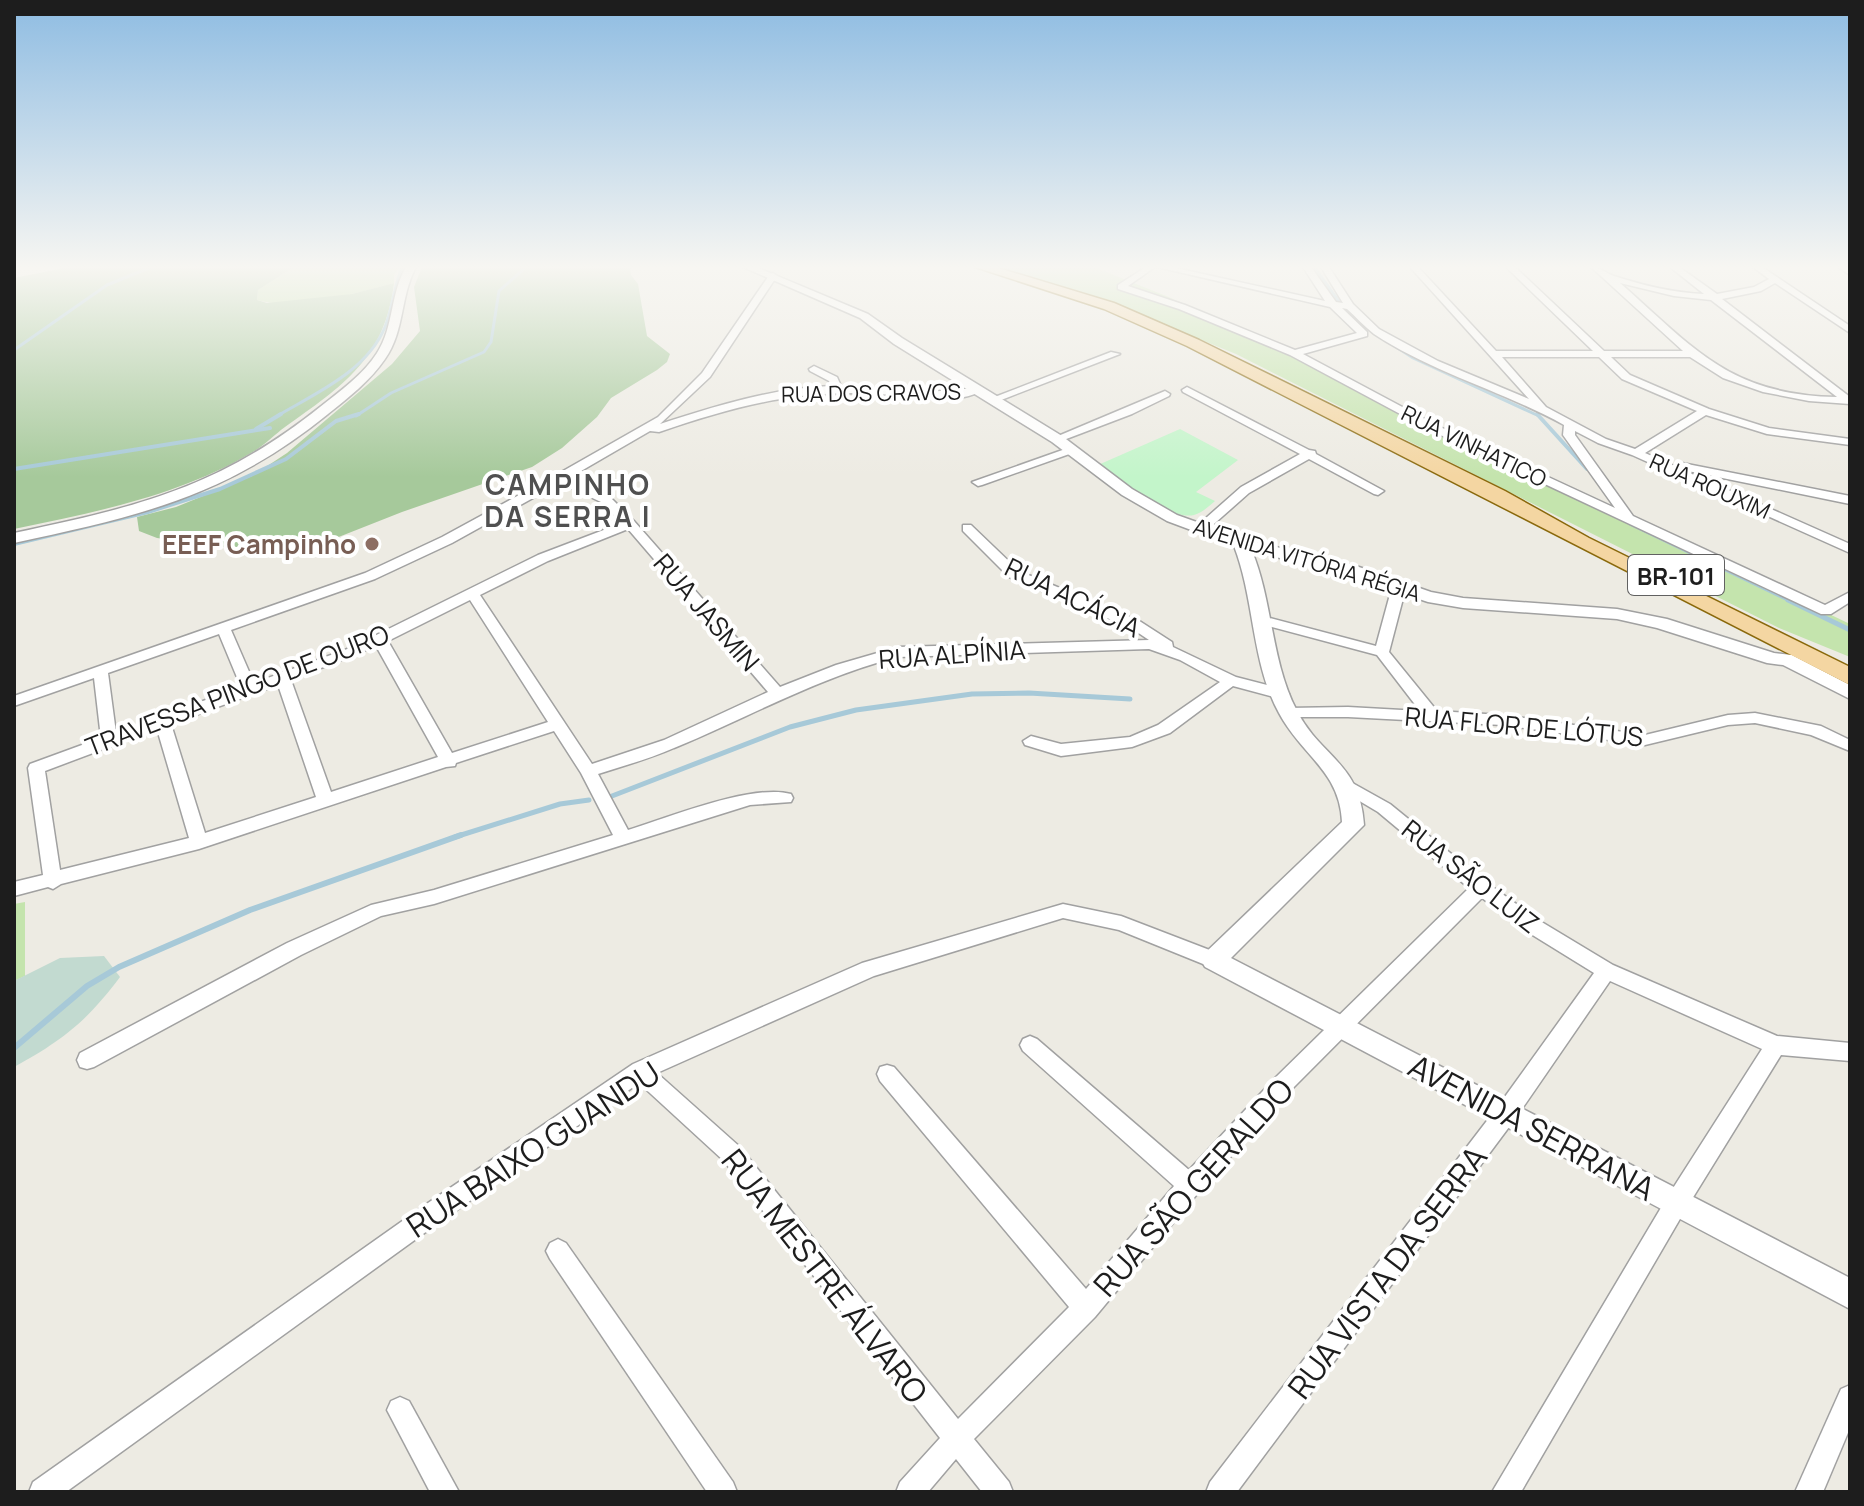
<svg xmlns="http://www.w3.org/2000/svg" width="1864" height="1506" viewBox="0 0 1864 1506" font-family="Manrope,sans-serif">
<rect width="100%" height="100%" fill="#edebe3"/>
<g fill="#c4e4ad">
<path d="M294,267H400L394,275V283C357,293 294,311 257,300L258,290Z"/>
<path d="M994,267H1094L1171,298L1850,624V657L1779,628L1236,354L1103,300Z"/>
<path d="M25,902V976L14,981V904Z"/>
</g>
<g fill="#a6c99b">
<path d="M69,267H294L258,290L257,300L267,303L352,294L394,283C385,358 343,386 285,427C274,435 264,446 251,453C178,496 96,512 14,529V278Z"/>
<path d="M422,267H630L631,275L638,284L647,336L670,354L667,362L657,370L611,398L597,417L562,448L532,467L402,512L293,555L192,543L157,538L139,531L137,517L176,507L252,476L287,453L392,364L420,331L414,287Z"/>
</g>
<path fill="#c2dad0" d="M104,956L120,977C86,1022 63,1040 14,1067V981L60,958Z"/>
<path fill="#c3f5ca" d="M1180,429L1238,460L1196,492L1215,501C1209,506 1202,513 1194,515C1168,521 1119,479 1098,465Z"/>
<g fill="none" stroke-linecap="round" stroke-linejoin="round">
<g stroke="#a7c9d8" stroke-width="3">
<path d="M1314,267L1340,303"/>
<path d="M1351,317L1413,358L1539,416"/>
<path d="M14,350L107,285L151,267"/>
<path d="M277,416C316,393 367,371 385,327C393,307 394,286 402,267"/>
<path d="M356,416L391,393L484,352L491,342L499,291L526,267"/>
</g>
<g stroke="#a7c9d8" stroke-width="4">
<path d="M1537,414L1587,469"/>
<path d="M256,429L281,414"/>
<path d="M14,469L270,428"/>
<path d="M1631,524L1793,602"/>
<path d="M14,544L148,512L220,489L286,459L336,421L359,414"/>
</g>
<g stroke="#a7c9d8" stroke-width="5">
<path d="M1788,600L1850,630"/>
<path d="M612,796L790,727L856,710L972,694L1029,693L1130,699"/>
<path d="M455,837L560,804L589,800"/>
</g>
<path stroke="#a7c9d8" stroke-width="6" d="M14,1048L87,986L119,967L250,910L461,835"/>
<defs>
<g id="minor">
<path d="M1146,267H1155L1128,286L1185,305L1295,350L1357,333L1330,307L1157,267H1171L1325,301L1303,267H1311L1336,302L1343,303L1321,267H1329L1353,304L1379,329L1438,361L1529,399L1410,267H1418L1496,351H1593L1506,267H1515L1604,351H1683L1591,267C1601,267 1605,273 1614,276C1642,285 1673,293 1704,294L1670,267H1679L1717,294L1754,287L1769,279L1753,267H1762L1850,326V333L1775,283L1761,291L1722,299L1850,397V404L1809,401L1763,392L1723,378L1690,357H1611L1630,375L1709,409L1769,428L1850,439V445L1767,434L1706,415L1645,453L1677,467L1682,463L1850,496V504L1683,470L1850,544V553L1632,455L1598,443L1575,431V435L1633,516L1825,605L1850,592V602L1831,614H1821L1430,430L1290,355L1179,309L1118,289V285ZM1620,283L1674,296L1711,300L1837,397C1729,395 1694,348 1620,283ZM1342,308L1347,309C1356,317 1365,327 1374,334C1433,373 1503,391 1564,425L1563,435L1615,508L1438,426L1303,354L1367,336V332ZM1502,357H1599L1622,379L1697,411L1635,449L1606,439L1546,407Z"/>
<path d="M1838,267L1850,268V275Z"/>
<path d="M773,273L777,276L710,377L660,424C716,406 772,388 831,386L829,381L810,371L809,369L814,366L837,377L841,386L928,392L976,388L981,391C960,404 914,398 890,395C806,387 738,405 659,432L650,431L569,478L609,496L634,521L780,687L836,665L898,647L1149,640L1131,628L1009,577L963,531V525H971L1019,571L1141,622L1172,642L1173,647L1236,677L1286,690L1289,694L1286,698L1281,699L1233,686L1170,733L1132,747L1061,756L1025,745L1023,741L1031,736L1061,744L1130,737L1158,725L1220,682L1180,660L1149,649L898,657C819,677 749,717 674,748C649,759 623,766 598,774L628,830C667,818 753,783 791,794L793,798L791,802L750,805L434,904L381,916L301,955L94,1067L87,1069L80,1067L77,1060L80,1053L287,943L371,905L434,890L613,835L581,773L554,731L456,763L455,766L446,767L199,849L61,884L53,889L48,887L14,896V882L43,875L28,768L30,764L101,738L94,678L14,706V696L365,573L442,537L556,475L658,417L702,373L770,274ZM560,483L601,502L622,523L538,555L350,648L254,683L231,630L375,579L452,543ZM628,529L768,692L664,740L592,764L480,595L548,561ZM470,600L548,722L452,753L388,641ZM219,634L241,687L116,733L108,673ZM376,646L438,757L331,792L291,680ZM278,685L316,797L205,833L171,724ZM157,729L189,838L60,870L45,771Z"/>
<path d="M1111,352L1120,354L996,402L987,400Z"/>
<path d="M1187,387L1309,450L1315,451L1316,454L1384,491L1378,495L1374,494L1309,459L1249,493L1206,531H1198V525L1241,487L1300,454L1183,392L1182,390Z"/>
<path d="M1165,391L1170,394L1169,396L1132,414L1061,441L1051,439Z"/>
<path d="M1071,447L1077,450L1075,452L982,485L978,486L972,482Z"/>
<path d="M1399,583L1406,587L1389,652L1437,711L1502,715L1645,735L1728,715L1755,713L1821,726L1850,740V751L1811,735L1755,723L1728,725L1645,745L1502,725L1348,717H1283L1280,713L1288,708L1348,707L1420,711L1377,655L1257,623L1255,620L1262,616L1376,646L1392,587Z"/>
<path d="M1347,780L1390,804L1487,883L1540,921L1613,965L1777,1036L1850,1043V1061L1781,1055L1684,1212L1521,1492H1492L1668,1196L1762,1049L1610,981L1515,1119L1237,1492H1206L1210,1482L1499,1105L1594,973L1526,931L1482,898L1288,1093L1198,1193L1095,1317L974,1439L1009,1482L1013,1492H982L956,1459L928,1492H896L900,1482L940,1438L724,1161L639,1083L441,1221L66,1492H29L33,1482L425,1205L633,1064L862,963L1063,904L1121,916L1220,954L1223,960L1220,966L1213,968L1119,930L1063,918L874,976L657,1073L740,1147L958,1419L1069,1307L880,1081L877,1074L880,1067L887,1065L894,1067L1086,1289L1174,1186L1023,1051L1020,1045L1023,1039L1030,1036L1037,1039L1189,1170L1274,1079L1469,888L1378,812L1341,790L1339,786L1341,782Z"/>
<path d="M558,1239L566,1243L733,1482L737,1492H707L550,1259L546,1251L550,1243Z"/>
<path d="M1850,1385V1428L1823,1492H1795L1841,1389Z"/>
<path d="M400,1397L409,1401L459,1492H430L387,1410L391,1401Z"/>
</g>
<g id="tertiary">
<path d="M406,267H416C400,296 405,331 385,359C370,381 348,398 328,414C226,497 139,516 14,543V533C137,507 219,488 320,407C340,391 363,375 377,353C394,327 390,294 406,267Z"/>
<path d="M743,267H756L868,314L902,338L1062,436L1132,489L1177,515L1247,540L1359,567L1431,592L1463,598L1617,609L1667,619L1774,653L1792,655L1850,685V699L1783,665L1767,663L1657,628L1617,619L1463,608L1428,602L1347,575L1252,551C1273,602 1271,662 1297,711C1321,758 1360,762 1364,825L1231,958L1850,1278V1309L1205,967L1201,960L1205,953L1342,822C1340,771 1301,755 1279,713C1251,662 1255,600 1234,546L1167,521L1122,495L1052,442L894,344L860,318Z"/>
</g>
<path id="primary" d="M975,267H995L1114,303L1199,340L1505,491L1589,538L1850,667V685L1187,346L1104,309Z"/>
</defs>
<use href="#minor" stroke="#a1a1a1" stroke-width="3"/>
<use href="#tertiary" stroke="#a1a1a1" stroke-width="3"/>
<use href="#primary" stroke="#8a690c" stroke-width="3"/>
<use href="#minor" fill="#fff" fill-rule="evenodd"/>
<use href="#tertiary" fill="#fff" fill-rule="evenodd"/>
<use href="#primary" fill="#f4d6a2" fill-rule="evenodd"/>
</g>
<linearGradient id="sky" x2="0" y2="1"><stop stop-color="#8ebce2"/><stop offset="0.56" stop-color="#f7f6f2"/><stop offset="1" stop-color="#f7f6f2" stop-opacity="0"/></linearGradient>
<rect width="1864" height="477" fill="url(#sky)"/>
<circle fill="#8d6e63" stroke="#fff" stroke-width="3" cx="372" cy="544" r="8"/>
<g text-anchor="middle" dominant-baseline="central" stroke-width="8" stroke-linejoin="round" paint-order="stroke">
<g font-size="22" fill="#1d1d1d" stroke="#fff">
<text transform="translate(871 393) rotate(-1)">RUA DOS CRAVOS</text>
<text transform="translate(1474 446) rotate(26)">RUA VINHATICO</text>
<text transform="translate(1710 486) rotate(24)">RUA ROUXIM</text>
<text transform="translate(1307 560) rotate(17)">AVENIDA VITÓRIA RÉGIA</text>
</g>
<rect fill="#fff" stroke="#616161" stroke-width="2" x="1628" y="555" width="96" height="40" rx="6"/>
<g font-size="24" font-weight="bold" fill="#1d1d1d">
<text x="1676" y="575">BR-101</text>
</g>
<g font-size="26" font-weight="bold" fill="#785e54" stroke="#fff" text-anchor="end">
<text x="356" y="544">EEEF Campinho</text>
</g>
<g font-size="26" fill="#1d1d1d" stroke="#fff">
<text transform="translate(1073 597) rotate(26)">RUA ACÁCIA</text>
<text transform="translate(707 612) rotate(49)">RUA JASMIN</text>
<text transform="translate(952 654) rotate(-4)">RUA ALPÍNIA</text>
<text transform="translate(237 690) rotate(-21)">TRAVESSA PINGO DE OURO</text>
<text transform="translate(1524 726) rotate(5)">RUA FLOR DE LÓTUS</text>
<text transform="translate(1471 876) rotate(38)">RUA SÃO LUIZ</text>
</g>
<g font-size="28" font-weight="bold" letter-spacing="2" fill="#505050" stroke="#fff">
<text x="568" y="484">CAMPINHO<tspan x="568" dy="32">DA SERRA I</tspan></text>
</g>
<g font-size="32" fill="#1d1d1d" stroke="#fff">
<text transform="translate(1532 1127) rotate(28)">AVENIDA SERRANA</text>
<text transform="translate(533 1149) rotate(-33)">RUA BAIXO GUANDU</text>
<text transform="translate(1193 1187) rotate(-48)">RUA SÃO GERALDO</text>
<text transform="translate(1387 1272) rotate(-53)">RUA VISTA DA SERRA</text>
<text transform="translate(825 1276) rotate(52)">RUA MESTRE ÁLVARO</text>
</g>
</g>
<rect width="1864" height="1506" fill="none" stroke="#1d1d1d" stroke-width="32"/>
</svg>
